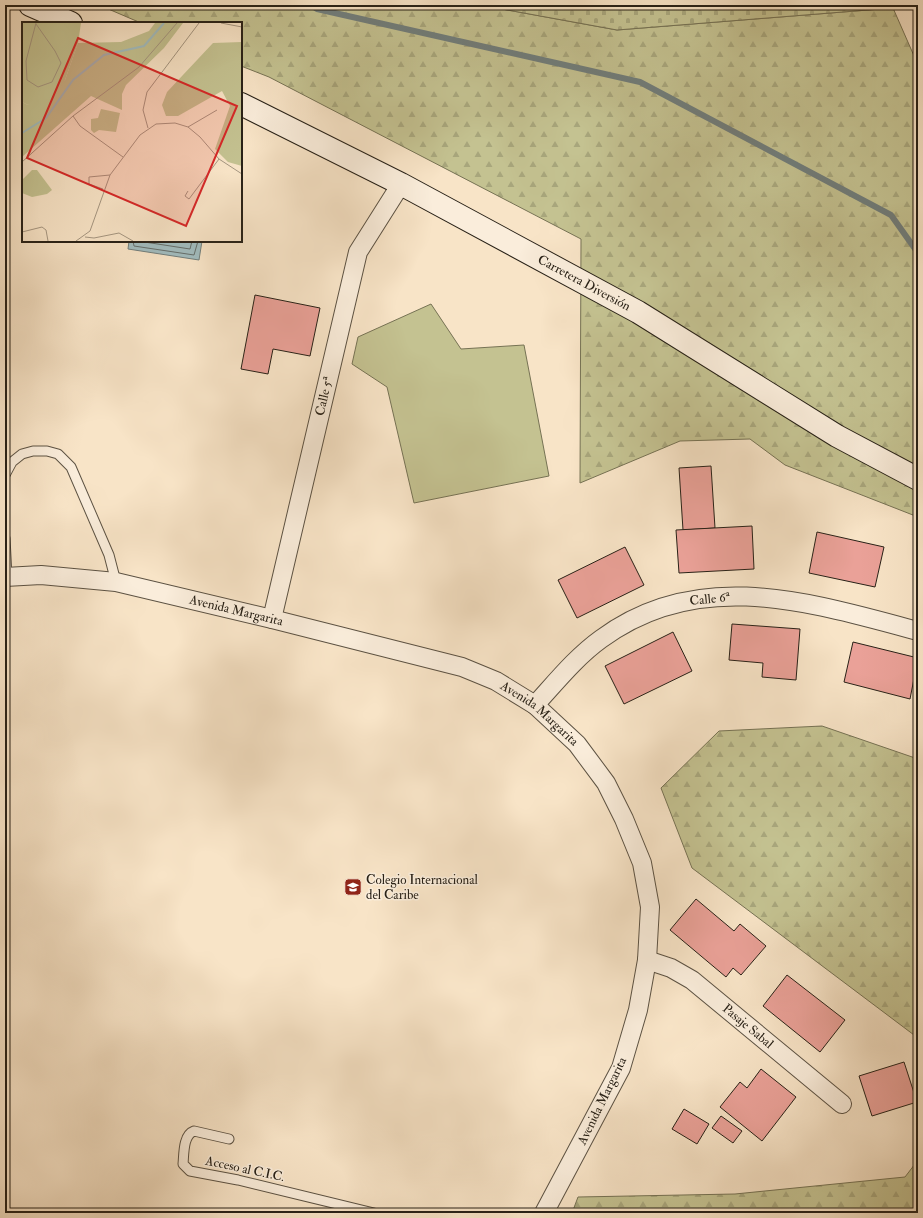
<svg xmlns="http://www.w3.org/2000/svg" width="923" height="1218" viewBox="0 0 923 1218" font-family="'IM FELL Double Pica',serif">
<defs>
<pattern id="forest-firs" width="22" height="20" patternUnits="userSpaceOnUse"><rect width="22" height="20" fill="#c4c291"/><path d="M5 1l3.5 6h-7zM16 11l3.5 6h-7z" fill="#a8a67c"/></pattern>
<pattern id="cemetery-stones" width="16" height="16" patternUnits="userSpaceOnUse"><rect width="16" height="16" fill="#c4c291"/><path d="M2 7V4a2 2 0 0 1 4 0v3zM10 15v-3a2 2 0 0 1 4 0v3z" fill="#a8a67c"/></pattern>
</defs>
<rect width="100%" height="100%" fill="#f8e4c7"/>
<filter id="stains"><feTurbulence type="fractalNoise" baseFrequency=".005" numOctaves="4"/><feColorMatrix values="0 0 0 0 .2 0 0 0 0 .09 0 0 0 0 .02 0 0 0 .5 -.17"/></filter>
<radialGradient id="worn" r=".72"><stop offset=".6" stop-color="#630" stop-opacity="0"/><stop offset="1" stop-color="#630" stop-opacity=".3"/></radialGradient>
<path fill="#c4c291" stroke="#767254" d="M431,304L461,349L524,345L549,476L414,503L387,387L352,364L358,337Z"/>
<g fill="url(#forest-firs)" stroke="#767254">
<path d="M99,5H480L617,30L893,8L918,65V517L785,465L750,439L680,441L580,483L581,239L269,77L241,66V23H141Z"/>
<path d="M822,726L918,759V1038L692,868L661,788L719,731Z"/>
<path d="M918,1160V1213H572L578,1197L735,1194L905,1177Z"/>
</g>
<path fill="url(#cemetery-stones)" stroke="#767254" d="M480,5H907L893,8L617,30Z"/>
<path fill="#a1bcbf" stroke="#717e7c" d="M129,241H202L199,260L128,249Z"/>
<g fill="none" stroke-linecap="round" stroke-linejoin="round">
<g stroke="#646e6b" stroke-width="1">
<path d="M133,241L134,246L194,255L198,241"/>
<path d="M138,241L190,249L192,241"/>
</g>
<path stroke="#717e7c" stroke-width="6" d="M311,5L317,9L640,82L891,215L918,253"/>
</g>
<g fill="#eaa198" stroke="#282117">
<path d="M255,295L320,308L310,356L273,349L268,374L241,369Z"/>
<path d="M711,466L715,528L683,530L679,468Z"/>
<path d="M752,526L754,569L679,573L676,530Z"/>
<path d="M817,532L884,547L875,587L809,573Z"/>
<path d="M625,547L644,585L577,618L558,580Z"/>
<path d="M732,624L800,629L796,680L762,677L763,663L729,660Z"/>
<path d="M673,632L692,671L624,704L605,666Z"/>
<path d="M853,642L918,658L910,699L844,682Z"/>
<path d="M696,899L734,931L740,924L766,946L741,975L733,968L726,977L670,930Z"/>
<path d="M787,975L845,1020L820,1052L763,1006Z"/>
<path d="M904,1062L917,1102L872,1116L859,1076Z"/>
<path d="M761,1069L796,1097L762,1141L720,1107L740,1082L747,1088Z"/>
<path d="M684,1109L709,1124L697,1144L672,1129Z"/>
<path d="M721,1116L742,1131L733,1143L712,1128Z"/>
</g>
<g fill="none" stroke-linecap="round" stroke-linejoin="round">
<defs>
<g id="lane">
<path d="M5,475L12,462L22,454L33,451H47L58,454L71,467L109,555L116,582"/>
<path d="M5,538L7,577"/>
<path d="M229,1139L194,1131C183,1135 184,1154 183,1164L190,1171L238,1180L374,1213"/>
</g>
<g id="street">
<path id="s1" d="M5,577L41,575L116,582L272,619L462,667L496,681L535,705L577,744L606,783L624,819L642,863L650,907L647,960L638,1010L621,1068L544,1213"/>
<path d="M272,619L358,252L401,184"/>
<path d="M535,705C556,682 576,657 601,639C699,566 812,603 918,631"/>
<path id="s2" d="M647,960L671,968L692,980L842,1104"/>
</g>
<g id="secondary">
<path d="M30,5L71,23"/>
<path id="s3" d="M241,104L401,184L638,312L837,436L918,479"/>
</g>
</defs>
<use href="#lane" stroke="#5c5243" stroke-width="11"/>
<use href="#street" stroke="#5c5243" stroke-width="20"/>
<use href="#secondary" stroke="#282117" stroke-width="24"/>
<use href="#lane" stroke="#faeddb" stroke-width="9"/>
<use href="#street" stroke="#faeddb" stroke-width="18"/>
<use href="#secondary" stroke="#faeddb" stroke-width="22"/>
</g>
<defs>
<symbol id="school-square" viewBox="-11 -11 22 22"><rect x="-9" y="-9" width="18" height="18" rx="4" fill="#8f2418" stroke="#faeddb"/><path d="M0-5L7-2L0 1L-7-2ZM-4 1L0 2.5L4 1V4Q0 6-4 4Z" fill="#fff"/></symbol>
</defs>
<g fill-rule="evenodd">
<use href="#school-square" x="343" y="877" width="20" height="20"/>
</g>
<g text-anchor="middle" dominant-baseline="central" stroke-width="3" stroke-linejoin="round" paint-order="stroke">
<g font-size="13" fill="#282117" stroke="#faeddb">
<text stroke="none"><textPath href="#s3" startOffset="387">Carretera Diversión</textPath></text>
<text transform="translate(324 396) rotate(-77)">Calle 5ª</text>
<text transform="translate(710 599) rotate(-6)">Calle 6ª</text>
<text stroke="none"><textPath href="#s1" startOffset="235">Avenida Margarita</textPath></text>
<text stroke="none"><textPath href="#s1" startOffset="559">Avenida Margarita</textPath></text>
<text stroke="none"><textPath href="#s2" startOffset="122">Pasaje Sabal</textPath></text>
<text transform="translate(602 1101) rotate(-64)">Avenida Margarita</text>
<text transform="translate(245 1169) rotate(12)">Acceso al C.I.C.</text>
</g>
<g font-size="13" fill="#282117" stroke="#faeddb" text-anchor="start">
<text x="366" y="880">Colegio Internacional<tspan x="366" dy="15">del Caribe</tspan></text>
</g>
</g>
<g transform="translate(22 22)">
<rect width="220" height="220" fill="#f8e4c7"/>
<path d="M79,87L98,91L94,110L77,108L72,111L69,108V97L76,96ZM10,148H15L30,168L25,172L10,175L0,171V158Z" fill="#c4c291"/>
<path d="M133,1H161L142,26L104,63L100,72V88L69,74L0,135V80L6,83L43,58L56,21L99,20L127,9ZM220,20V144L206,140L193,127L208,84L200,69L156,94H144L140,83L145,70L191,21Z" fill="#c4c291"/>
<path d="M0,1H59L56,21L43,58L33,74L6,83L0,80Z" fill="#c4c291"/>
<path fill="none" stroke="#a1bcbf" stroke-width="2" d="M0,111L24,96L51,58L82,33L122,24L142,1"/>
<path fill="none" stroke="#a59681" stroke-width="1" d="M14,1L4,39L5,58L16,65L30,60L39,41L33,29L14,2M199,1L220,5M51,94L58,104L101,135M166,105L195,88M126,106L121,88L125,70L177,1M0,140L51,94L117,45L155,1M81,167L67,162V155L88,153M166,169L163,174L167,177L197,137M0,210L20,205L24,208L26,219M63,215L72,216L97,211L111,219M54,219L68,209L88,153L118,113L134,102L153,101L166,105L178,115L197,137L220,152"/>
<path fill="#d62828" fill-opacity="0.15" stroke="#d62828" stroke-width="2" d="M56,16L215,84L164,204L5,136Z"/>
<rect width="220" height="220" fill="none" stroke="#282117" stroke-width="2"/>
</g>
<rect width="923" height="1218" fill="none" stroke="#f8e4c7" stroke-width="20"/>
<rect x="6" y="6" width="911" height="1206" fill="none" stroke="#282117" stroke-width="2"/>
<rect x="10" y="10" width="903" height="1198" fill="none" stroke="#282117"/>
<rect width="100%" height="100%" filter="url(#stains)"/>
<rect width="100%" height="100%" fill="url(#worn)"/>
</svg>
